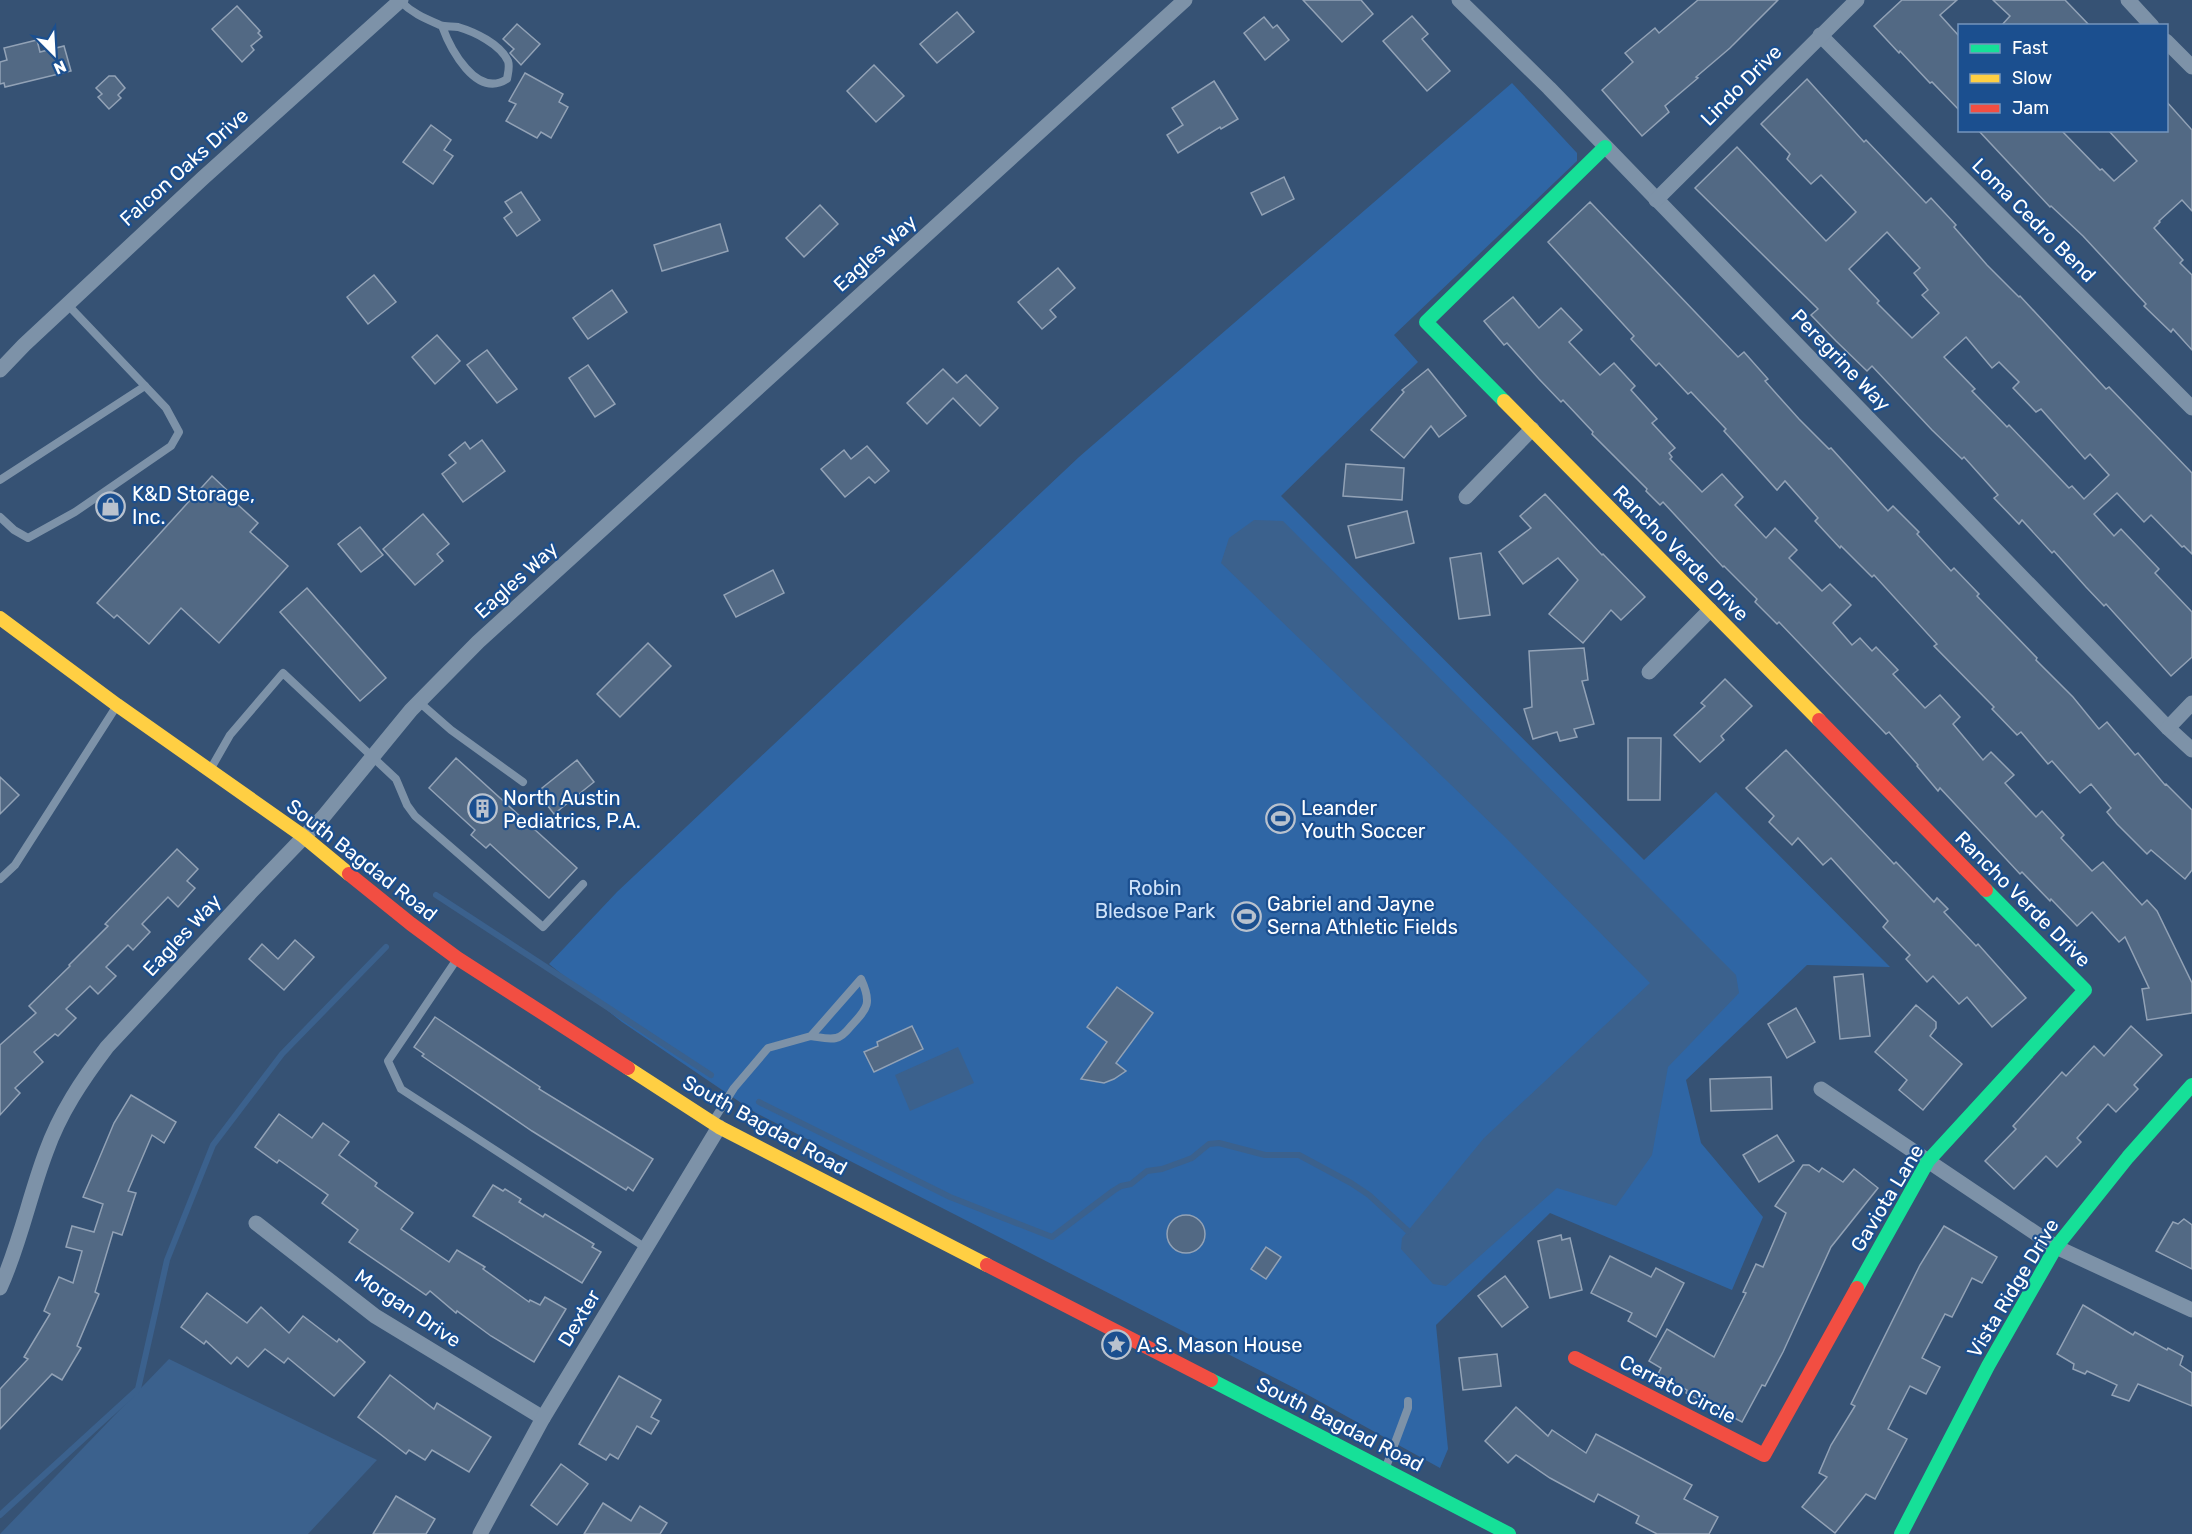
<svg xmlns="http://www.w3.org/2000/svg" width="2192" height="1534" viewBox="0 0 2192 1534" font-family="Rubik,sans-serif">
<rect width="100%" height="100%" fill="#365274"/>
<path fill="#2f66a5" d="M1512,83L1577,153V161L1394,335L1418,362L1281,496L1644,860L1716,792L1890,967L1807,965L1686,1080L1701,1143L1763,1217L1732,1290L1550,1213L1436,1325L1448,1449L1440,1468L1308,1395L756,1113L622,1022L549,964L617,892L1079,457Z"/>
<g fill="#3b618d">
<path d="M1254,520L1283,521L1736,975L1739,993L1668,1067L1652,1155L1616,1206L1557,1188L1446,1286L1433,1284L1401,1249L1402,1238L1484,1138L1650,983L1504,836L1221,563L1229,538Z"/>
<path d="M958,1047L974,1083L910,1111L895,1075Z"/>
<path d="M169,1359L377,1460L308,1534H0Z"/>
</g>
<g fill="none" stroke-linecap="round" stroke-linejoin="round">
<g stroke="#3b618d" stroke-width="6">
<path d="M436,895L711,1075"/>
<path d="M759,1102L950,1197L1052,1237L1113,1191L1121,1186L1131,1184L1147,1171L1162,1169L1184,1161L1192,1158L1209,1144L1219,1143L1265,1155H1299L1351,1183L1369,1195L1408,1231"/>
<path d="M0,1515L138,1389L167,1260L213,1145L282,1054L386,947"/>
</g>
</g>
<g fill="#526984" stroke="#92a2b6" stroke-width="1.5" fill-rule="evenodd">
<path d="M1303,0H1361L1373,14L1342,42Z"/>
<path d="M1698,0H1778L1730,48L1696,77L1698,78L1665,106L1669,112L1642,136L1602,90L1633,62L1625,53L1655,28L1659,33Z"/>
<path d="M1902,0H1957L1940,15L1959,36V110L1932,82L1930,83L1900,51L1899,53L1874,26Z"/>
<path d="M1993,0H2065L2090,26H2001L2010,16Z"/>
<path d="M237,6L260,31L258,33L262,37L251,46L254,50L242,62L212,29Z"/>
<path d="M957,12L974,32L937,63L920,44Z"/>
<path d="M1412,16L1428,34L1422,39L1450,71L1427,91L1383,41Z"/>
<path d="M1264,17L1273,28L1277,25L1289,40L1265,60L1244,33Z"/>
<path d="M517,24L540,44L521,65L510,53L514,49L503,39Z"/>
<path d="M37,40L40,52L64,46L71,71L5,87L4,83L0,84V62L7,60L4,48Z"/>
<path d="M874,65L904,96L876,122L847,91Z"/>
<path d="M525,73L563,94L559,102L568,107L551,138L541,132L537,138L506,121L516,104L509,101Z"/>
<path d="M109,76H115L125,88L118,95L121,98L109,109L98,97L102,94L96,88Z"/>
<path d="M1807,79L1864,142L1866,140L1926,203L1931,198L1956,225L1954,227L1987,265L2019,297L2020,296L2106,389L2109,387L2192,473V554L2184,546L2182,547L2151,515L2144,522L2117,493L2094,514L2114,536L2121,529L2159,569L2155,573L2192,612V657L2171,676L2106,604L2104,606L2086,587L2054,551L2052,553L2022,520L2019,524L1994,498L1998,495L1964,457L1962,459L1932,430L1872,366L1867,371L1836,341L1811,315L1818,309L1695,188L1737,147L1826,241L1847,221L1856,212L1821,175L1811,184L1787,159L1790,154L1761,124ZM1887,232L1920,268L1914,273L1928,290L1922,295L1939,313L1912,338L1877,303L1879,301L1849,269ZM1966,337L1992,368L1999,362L2019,382L2013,388L2036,412L2041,409L2085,459L2090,454L2109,475L2084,499L2072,486L2069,488L2009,425L2007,427L1972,391L1975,389L1944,357Z"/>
<path d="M1214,81L1238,119L1221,129L1220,127L1178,153L1167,135L1183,125L1172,108Z"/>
<path d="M2166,101L2192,130V211L2182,200L2159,221L2160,222L2154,228L2183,260L2180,263L2192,275V350L2173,329L2171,332L2144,306L2146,304L2083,236L2051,206L2050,207L1978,130H2061L2100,170L2102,169L2114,181L2137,161L2108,130H2166Z"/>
<path d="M431,125L451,140L444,150L453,156L433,184L403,162Z"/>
<path d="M1284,177L1294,199L1262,215L1251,193Z"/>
<path d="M521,192L540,220L517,236L504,218L512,212L505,202Z"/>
<path d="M1590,202L1738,357L1744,352L1768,379L1765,381L1799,419L1829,449L1831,448L1888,511L1893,506L1919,532L1917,534L1951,571L1954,568L1979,594L1977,596L2037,658L2036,660L2073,697L2099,729L2107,722L2135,755L2138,753L2165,785L2166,784L2192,810V870L2185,879L2151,850L2147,854L2117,824L2107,812L2111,808L2091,784L2080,793L2052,761L2048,764L2021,732L2017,735L1992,709L1994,707L1934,646L1937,644L1874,575L1872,577L1841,546L1840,548L1815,521L1818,518L1785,481L1777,490L1724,431L1726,429L1691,392L1688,394L1659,363L1656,366L1631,339L1634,336L1548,242Z"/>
<path d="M820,205L838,224L804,257L786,238Z"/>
<path d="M720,224L728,251L662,271L654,245Z"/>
<path d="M1058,268L1075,288L1050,310L1056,317L1042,329L1018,302Z"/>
<path d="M374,275L396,302L368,324L347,297Z"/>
<path d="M612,290L627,312L588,339L573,318Z"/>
<path d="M1513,297L1539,328L1561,308L1582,330L1569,342L1600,375L1614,363L1635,386L1631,390L1657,419L1652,423L1675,448L1669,453L1672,457L1670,459L1702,492L1722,474L1743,497L1735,505L1766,538L1775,528L1797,550L1789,558L1822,591L1830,584L1851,605L1833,623L1852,645L1860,638L1872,651L1876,647L1898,670L1893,674L1925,708L1940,695L1960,717L1953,724L1983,760L1991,752L2014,775L2005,783L2036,817L2042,811L2064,835L2061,838L2092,871L2103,862L2142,905L2147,900L2157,911L2192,983V1013L2147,1020L2142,989L2149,988L2125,937L2119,942L2092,912L2077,926L2051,899L2050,901L2022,872L2020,874L1940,788L1938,791L1917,766L1918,765L1889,732L1886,734L1779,622L1777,624L1755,602L1757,599L1724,566L1723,567L1663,502L1660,505L1646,491L1647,489L1592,434L1593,432L1563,400L1561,402L1539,379L1507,343L1504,345L1484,321Z"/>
<path d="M437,335L460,361L435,384L412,357Z"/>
<path d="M487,350L517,389L497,403L467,365Z"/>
<path d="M588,365L615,404L595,417L569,378Z"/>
<path d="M943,369L957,383L966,375L998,408L980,426L953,398L927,424L907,403Z"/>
<path d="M1428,369L1466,416L1439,437L1431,426L1404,458L1371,430L1404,392L1402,390Z"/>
<path d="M482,440L505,471L463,502L442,474L456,463L449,455L465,442L470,449Z"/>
<path d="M867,446L889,471L875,483L869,477L845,497L821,469L844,450L851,459Z"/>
<path d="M1346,464L1404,468L1402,500L1343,496Z"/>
<path d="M212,476L228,491L226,494L258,523L250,532L288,566L219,643L181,608L149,644L117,615L114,618L97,603Z"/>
<path d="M1545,494L1602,555L1603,554L1645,597L1621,620L1611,610L1583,643L1549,614L1578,580L1558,558L1523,584L1499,552L1531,528L1520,516Z"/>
<path d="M1407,511L1414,543L1356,558L1348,526Z"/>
<path d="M423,514L449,544L437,554L443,561L415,585L383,549Z"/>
<path d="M360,527L383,555L361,572L338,544Z"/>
<path d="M1481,553L1490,615L1459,619L1450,558Z"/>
<path d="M773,570L784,593L736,617L724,595Z"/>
<path d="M307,588L386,678L360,701L280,612Z"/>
<path d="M648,643L671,666L620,717L597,694Z"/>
<path d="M1584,648L1588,680L1582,681L1594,724L1574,729L1577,737L1560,741L1557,732L1533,739L1524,709L1532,707L1529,651Z"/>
<path d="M1725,679L1752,706L1721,736L1724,740L1700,762L1674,735L1705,706L1701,703Z"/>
<path d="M1628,738H1661L1660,800H1628Z"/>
<path d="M1786,750L1894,864L1896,862L1934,902L1937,898L1948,909L1944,912L1976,946L1978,944L2026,998L1992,1027L1967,997L1959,1004L1933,976L1927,982L1906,959L1910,955L1883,927L1888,921L1831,858L1823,865L1798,838L1792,845L1769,822L1774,816L1746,788Z"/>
<path d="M456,758L577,868L549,898L490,844L486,848L471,835L475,830L429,788Z"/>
<path d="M577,760L594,782L554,814L537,792Z"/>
<path d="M0,777L19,795L0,814Z"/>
<path d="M177,849L198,869L187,881L195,888L178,907L168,897L142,924L150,932L133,950L128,945L106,967L116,976L98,994L90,986L66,1009L76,1018L58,1036L55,1034L34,1052L43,1062L15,1088L20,1093L0,1115V1045L36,1013L29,1006L70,966L69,965L108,926L105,924Z"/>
<path d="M295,940L314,957L284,990L249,959L262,944L278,959Z"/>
<path d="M1863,974L1870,1036L1840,1039L1834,977Z"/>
<path d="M1117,987L1153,1013L1116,1063L1126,1071L1114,1079L1104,1083L1081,1079L1107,1042L1087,1027Z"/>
<path d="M1916,1005L1936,1022V1028L1930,1036L1962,1064L1923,1110L1899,1090L1907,1080L1875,1052Z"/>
<path d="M1796,1008L1815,1042L1787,1058L1768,1024Z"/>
<path d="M435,1017L540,1087L539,1089L653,1159L633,1191L628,1187L626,1190L532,1131L422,1056L424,1054L414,1047Z"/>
<path d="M912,1026L923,1049L874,1072L864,1052L878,1046L877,1042Z"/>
<path d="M2131,1026L2162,1055L2134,1085L2138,1089L2116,1112L2108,1104L2077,1138L2081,1142L2057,1167L2046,1156L2014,1189L1985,1161L2016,1129L2013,1126L2062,1072L2066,1076L2094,1046L2104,1056Z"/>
<path d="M1771,1077L1772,1109L1711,1111L1710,1079Z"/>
<path d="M131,1095L176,1122L164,1143L152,1135L128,1191L136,1193L122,1235L113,1232L95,1292L99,1294L77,1346L81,1348L62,1380L52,1374L0,1429V1389L28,1359L24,1357L50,1314L44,1311L59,1277L73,1283L82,1251L66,1247L72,1226L94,1232L103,1204L83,1197L114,1123Z"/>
<path d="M279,1114L312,1138L323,1123L349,1142L339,1155L377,1183L375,1186L413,1213L401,1229L449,1262L457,1250L485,1267L483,1269L529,1302L530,1300L540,1305L545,1297L566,1309L534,1362L491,1336L457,1311L456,1313L430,1291L426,1295L349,1242L358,1230L322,1203L328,1195L279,1160L277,1163L255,1147Z"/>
<path d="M1777,1135L1794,1161L1759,1182L1743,1155Z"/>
<path d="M1803,1165H1809L1819,1172L1822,1168L1843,1182L1854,1169L1878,1188L1831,1247L1783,1352L1765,1386L1762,1385L1742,1422L1686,1393L1687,1390L1658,1374L1661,1368L1649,1361L1667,1329L1714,1357L1746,1293L1743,1292L1756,1264L1763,1267L1786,1213L1775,1206Z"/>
<path d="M493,1185L503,1191L505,1189L521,1199L519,1202L543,1217L545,1214L594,1244L592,1247L601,1252L582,1283L473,1216Z"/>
<circle cx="1186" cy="1234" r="19"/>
<path d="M2184,1219L2192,1225V1269L2156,1251L2173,1222L2178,1224Z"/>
<path d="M1944,1226L1997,1257L1982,1283L1972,1278L1952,1317L1945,1314L1922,1358L1940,1367L1926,1394L1910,1386L1888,1429L1907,1439L1875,1499L1866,1494L1835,1533L1802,1507L1827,1477L1819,1473L1831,1445L1855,1406L1851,1404L1920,1265Z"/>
<path d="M1561,1235L1562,1240L1570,1238L1582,1290L1550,1298L1538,1241Z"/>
<path d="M1266,1247L1281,1257L1266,1279L1251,1269Z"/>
<path d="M1610,1256L1651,1277L1656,1268L1684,1283L1656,1337L1628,1321L1632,1313L1591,1293Z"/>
<path d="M1505,1276L1528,1307L1502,1327L1478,1296Z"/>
<path d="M207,1293L247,1323L261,1307L289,1333L303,1316L337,1342L339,1339L365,1362L334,1396L288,1358L284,1363L265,1349L248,1367L237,1357L231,1364L206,1341L204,1344L181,1327Z"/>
<path d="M2083,1305L2133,1335L2135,1332L2167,1350L2168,1348L2183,1356L2180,1365L2192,1373V1406L2138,1384L2129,1401L2112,1395L2117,1385L2087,1371L2085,1374L2073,1369L2074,1364L2057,1354Z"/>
<path d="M1497,1354L1501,1386L1463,1390L1459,1358Z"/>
<path d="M390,1375L434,1409L437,1403L491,1437L469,1472L432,1450L425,1460L409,1450L406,1454L358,1417Z"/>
<path d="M619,1376L661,1400L651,1417L659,1421L651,1434L637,1426L618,1459L610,1454L606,1460L579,1444Z"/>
<path d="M1516,1407L1548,1436L1552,1430L1586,1453L1596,1434L1692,1485L1684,1499L1718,1517L1709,1534H1657L1636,1523L1639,1516L1598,1494L1594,1502L1550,1478L1516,1455L1508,1463L1485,1441Z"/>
<path d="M561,1464L588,1484L557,1525L531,1505Z"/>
<path d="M396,1496L435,1519L426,1534H373Z"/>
<path d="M603,1503L631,1521L640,1506L667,1523L660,1534H584Z"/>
</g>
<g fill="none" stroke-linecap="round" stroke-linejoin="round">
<g stroke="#7d92a8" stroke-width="8">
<path d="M400,1C412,13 424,18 440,25C445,27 452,26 458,27C475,32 500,44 508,61C510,67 508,73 507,79C476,99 450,48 442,26"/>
<path d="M0,480L145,386"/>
<path d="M0,517L14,530L28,538L75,512L171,446L179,432L166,408L67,304"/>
<path d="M419,702L451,730L523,782"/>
<path d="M210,770L230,735L283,673L396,779L407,805L415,816L543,927L583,884"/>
<path d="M0,879L15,865L116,707"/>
<path d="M457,959L388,1061L401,1089L646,1248"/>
<path d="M713,1121L734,1088L768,1048L811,1036L861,979C872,1003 868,1008 851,1026C847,1031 842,1037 836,1038C828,1040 819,1037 811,1036"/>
<path d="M1386,1467L1408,1408V1401"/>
</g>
<g stroke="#7d92a8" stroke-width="15">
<path d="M1459,0L1549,88L2168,728L2192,750"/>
<path d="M2128,0L2152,26"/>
<path d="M1820,35L2192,408"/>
<path d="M2166,41L2192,67"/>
<path d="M1656,200L1857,0"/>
<path d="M0,370L24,345L203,178L401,0"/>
<path d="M1466,497L1532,429"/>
<path d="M1649,672L1710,610"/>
<path d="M2168,728L2192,703"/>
<path d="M1821,1089L2056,1247L2192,1310"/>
<path d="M256,1223L375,1316L543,1418"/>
<path d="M0,1288C20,1244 29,1197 46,1152C60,1113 82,1080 107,1047L252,891L324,816L411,710L478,642L1185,0"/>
<path d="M480,1534L543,1418L719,1127"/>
</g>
<g stroke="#16e098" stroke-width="14">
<path d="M1504,401L1426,322L1605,147"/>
<path d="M1857,1288L1928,1161L2085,990L1986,890"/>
<path d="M1211,1380L1509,1534"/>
<path d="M1901,1534L1988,1366L2056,1247L2128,1157L2192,1085"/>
</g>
<g stroke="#ffcf43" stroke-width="14">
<path d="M1504,401L1819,720"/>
<path d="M0,618L117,705L303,836L349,874"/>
<path d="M628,1068L719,1127L987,1265"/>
</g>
<g stroke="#f24e42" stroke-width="14">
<path d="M1819,720L1986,890"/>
<path d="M349,874L411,924L457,958L628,1068"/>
<path d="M987,1265L1211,1380"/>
<path d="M1575,1358L1764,1455L1857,1288"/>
</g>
</g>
<defs>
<symbol id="shop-ring" viewBox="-11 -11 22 22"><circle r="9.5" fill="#1b4f8f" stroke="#b9c2ce" stroke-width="1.5"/><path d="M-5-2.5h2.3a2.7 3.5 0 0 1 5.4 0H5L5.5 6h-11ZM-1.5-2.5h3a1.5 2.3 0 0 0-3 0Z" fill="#b9c2ce"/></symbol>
<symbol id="building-ring" viewBox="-11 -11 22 22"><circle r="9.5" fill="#1b4f8f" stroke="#b9c2ce" stroke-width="1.5"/><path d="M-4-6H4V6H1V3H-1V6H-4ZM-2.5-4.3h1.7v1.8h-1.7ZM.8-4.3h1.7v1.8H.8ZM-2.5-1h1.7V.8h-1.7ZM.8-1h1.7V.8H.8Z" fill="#b9c2ce"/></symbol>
<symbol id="stadium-ring" viewBox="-11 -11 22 22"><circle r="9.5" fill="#1b4f8f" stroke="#b9c2ce" stroke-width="1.5"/><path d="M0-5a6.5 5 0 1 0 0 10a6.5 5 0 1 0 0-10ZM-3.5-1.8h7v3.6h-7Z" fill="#b9c2ce"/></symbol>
<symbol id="sight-ring" viewBox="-11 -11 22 22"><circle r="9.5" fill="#1b4f8f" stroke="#b9c2ce" stroke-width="1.5"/><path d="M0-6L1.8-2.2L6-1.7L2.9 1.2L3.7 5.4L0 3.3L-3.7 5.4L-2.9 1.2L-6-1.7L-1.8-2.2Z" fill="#b9c2ce"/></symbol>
</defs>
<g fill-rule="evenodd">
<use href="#shop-ring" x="94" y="490" width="33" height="33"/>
<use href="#building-ring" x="466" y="792" width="33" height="33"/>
<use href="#stadium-ring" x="1264" y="802" width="33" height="33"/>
<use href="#stadium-ring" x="1230" y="900" width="33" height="33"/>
<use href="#sight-ring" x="1100" y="1328" width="33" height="33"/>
</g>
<g text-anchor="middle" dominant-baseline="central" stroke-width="4.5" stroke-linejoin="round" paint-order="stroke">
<g font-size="20" fill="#fff" stroke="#1b4f8f">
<text transform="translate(1741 85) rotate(-45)">Lindo Drive</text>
<text transform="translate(184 167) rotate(-42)">Falcon Oaks Drive</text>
<text transform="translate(2034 220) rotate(45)">Loma Cedro Bend</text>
<text transform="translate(875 253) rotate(-42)">Eagles Way</text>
<text transform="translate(1841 360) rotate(46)">Peregrine Way</text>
<text transform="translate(1681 553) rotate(45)">Rancho Verde Drive</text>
<text transform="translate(516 580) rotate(-42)">Eagles Way</text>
<text transform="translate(362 860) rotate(38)">South Bagdad Road</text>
<text transform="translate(2023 899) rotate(45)">Rancho Verde Drive</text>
<text transform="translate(182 935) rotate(-47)">Eagles Way</text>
<text transform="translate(765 1125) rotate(29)">South Bagdad Road</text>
<text transform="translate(1887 1198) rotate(-59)">Gaviota Lane</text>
<text transform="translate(2013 1288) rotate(-59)">Vista Ridge Drive</text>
<text transform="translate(408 1308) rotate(34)">Morgan Drive</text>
<text transform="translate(579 1318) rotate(-59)">Dexter</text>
<text transform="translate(1678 1389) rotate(27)">Cerrato Circle</text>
<text transform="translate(1340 1424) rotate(27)">South Bagdad Road</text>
</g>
<g font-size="20" fill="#fff" stroke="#1b4f8f" text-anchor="start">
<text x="132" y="494">K&amp;D Storage,<tspan x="132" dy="23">Inc.</tspan></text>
<text x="503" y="798">North Austin<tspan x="503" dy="23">Pediatrics, P.A.</tspan></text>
<text x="1301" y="808">Leander<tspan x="1301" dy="23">Youth Soccer</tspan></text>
<text x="1267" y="904">Gabriel and Jayne<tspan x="1267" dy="23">Serna Athletic Fields</tspan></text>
<text x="1137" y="1345">A.S. Mason House</text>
</g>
<g font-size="20" fill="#cfe3fa" stroke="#1b4f8f">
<text x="1155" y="888">Robin<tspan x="1155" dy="23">Bledsoe Park</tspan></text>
</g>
</g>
<rect x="1958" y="24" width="210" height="108" fill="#1b4f8f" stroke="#7695bc" stroke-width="1.5"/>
<rect x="1970" y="44" width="30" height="9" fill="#16e098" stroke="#7695bc" stroke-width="1.5"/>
<text x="2012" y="54" font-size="18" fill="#ffffff">Fast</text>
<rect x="1970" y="74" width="30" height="9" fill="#ffcf43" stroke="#7695bc" stroke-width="1.5"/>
<text x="2012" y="84" font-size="18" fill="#ffffff">Slow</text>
<rect x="1970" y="104" width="30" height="9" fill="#f24e42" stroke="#7695bc" stroke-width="1.5"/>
<text x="2012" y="114" font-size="18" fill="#ffffff">Jam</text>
<g transform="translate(54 54) rotate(156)" stroke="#1b4f8f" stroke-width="4.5" paint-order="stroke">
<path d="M0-4.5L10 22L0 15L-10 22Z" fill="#ffffff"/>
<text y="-9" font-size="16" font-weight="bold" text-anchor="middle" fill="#ffffff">N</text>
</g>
</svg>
